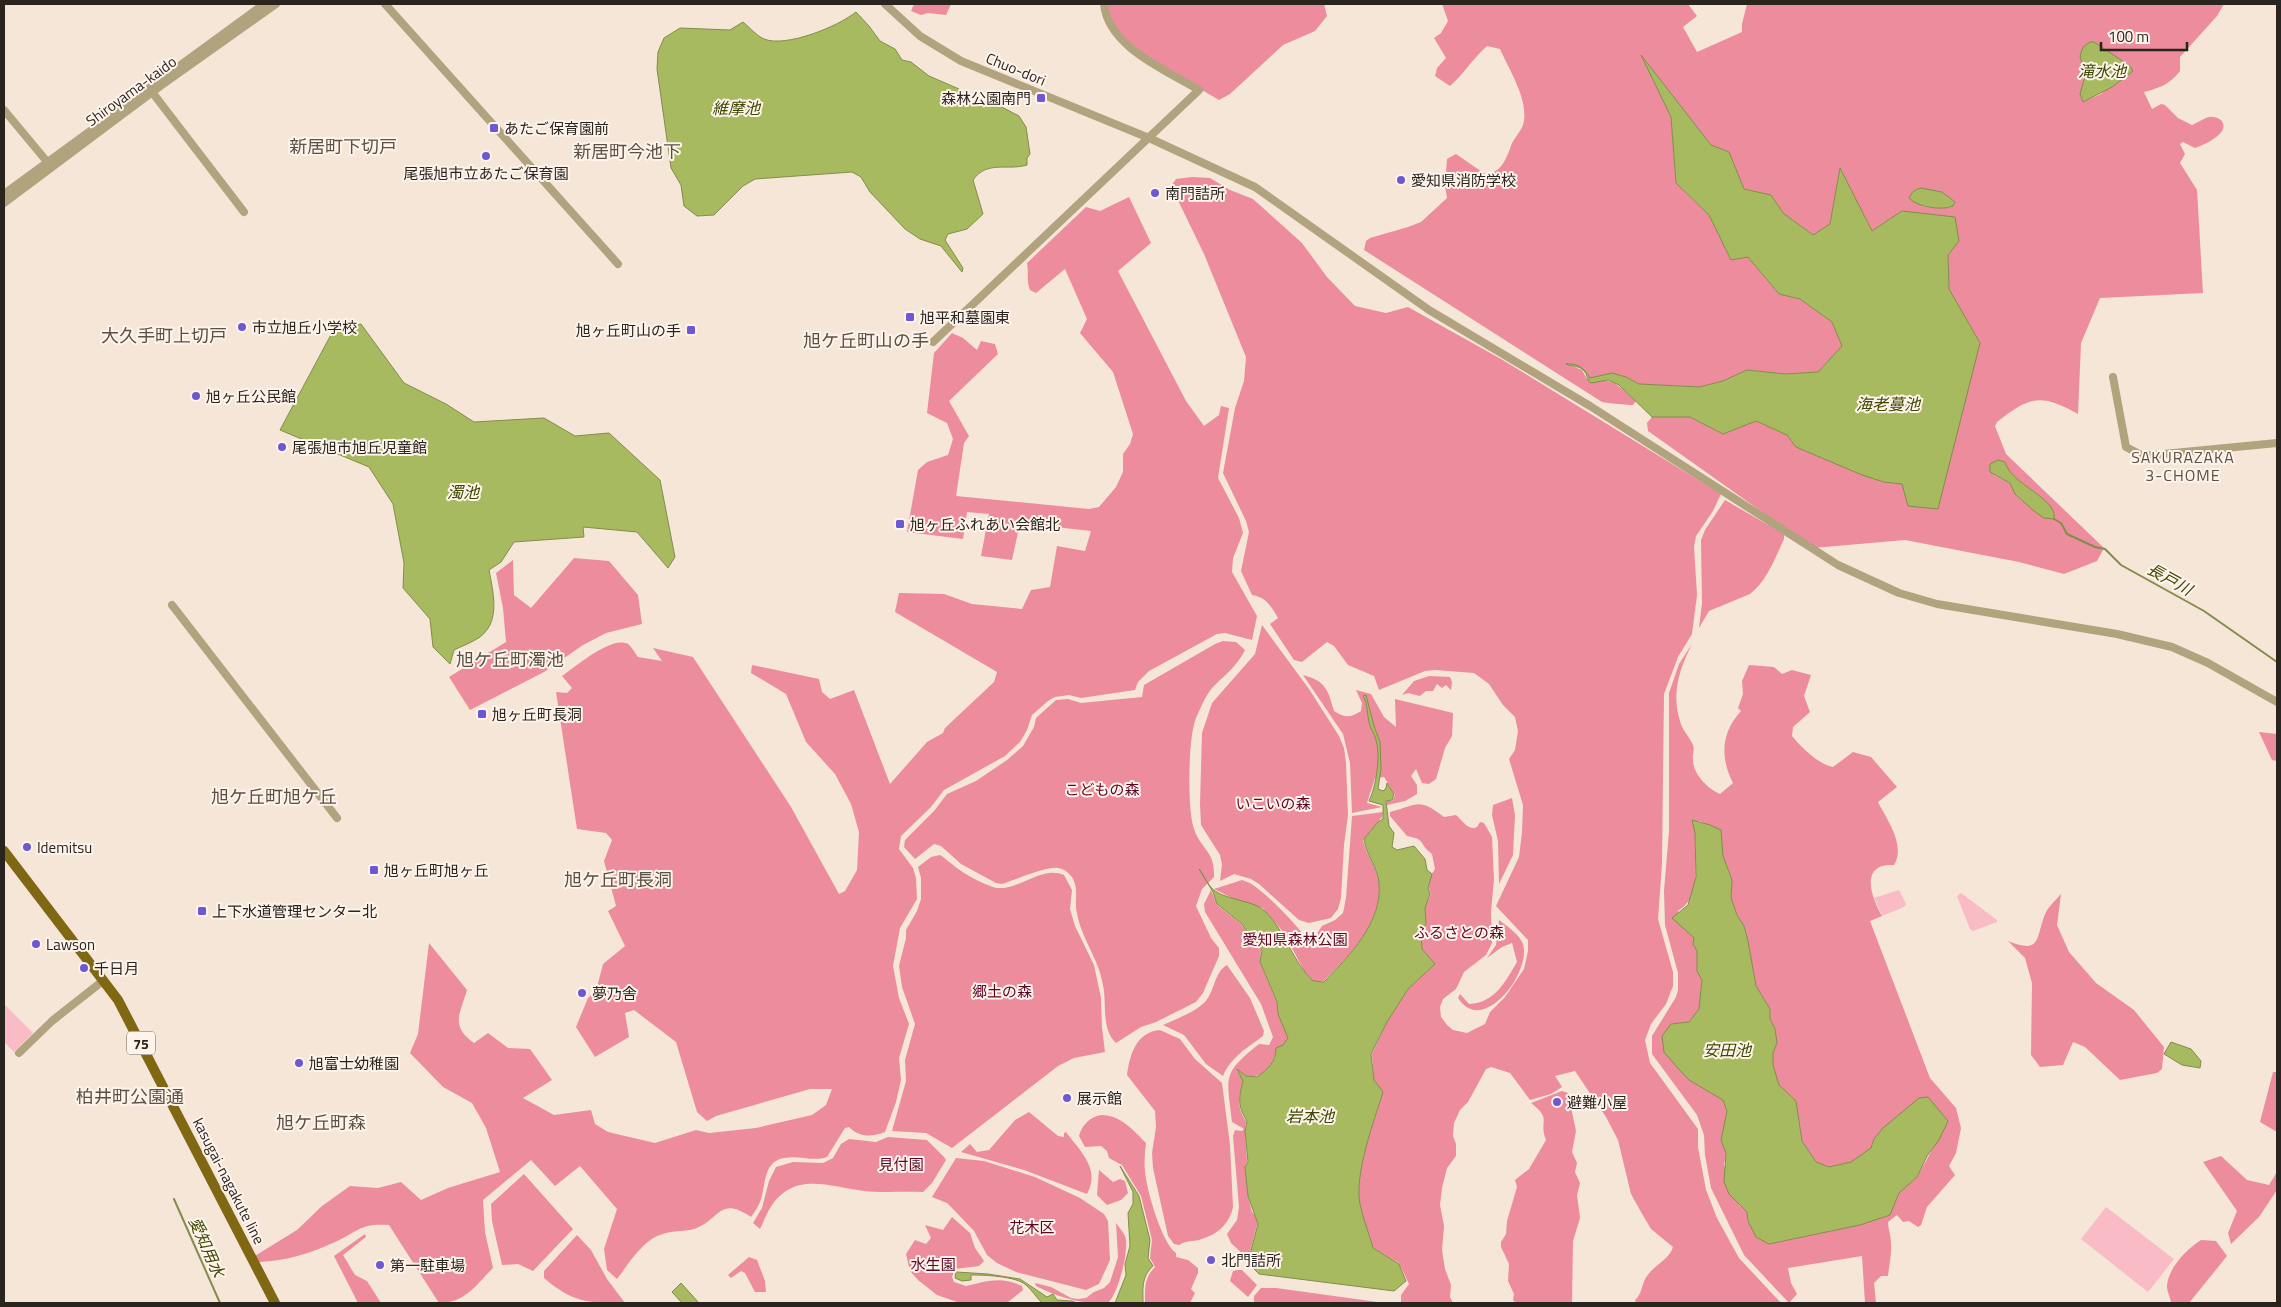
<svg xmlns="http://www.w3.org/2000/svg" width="2281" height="1307" viewBox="0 0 2281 1307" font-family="'Titillium Web','Noto Sans JP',sans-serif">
<rect width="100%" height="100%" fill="#f6e6d7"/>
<g fill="#f9bbc5">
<path d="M1899,890L1906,904L1904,907L1882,916L1874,898Z"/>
<path d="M1961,893L1997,920V922L1973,931L1970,929L1957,896Z"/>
<path d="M4,1004L33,1033L14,1052L4,1042Z"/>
<path d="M2106,1207L2174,1259L2148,1292L2081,1239Z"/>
</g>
<g fill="#ec8c9d" fill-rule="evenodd">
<path d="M914,4H951L946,15L928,13L921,15L911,11Z"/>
<path d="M1107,4H1324L1327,16L1315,31L1283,45L1230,94L1219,100L1127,46L1111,21Z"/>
<path d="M1442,4H1688L1697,16L1683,27L1697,52L1742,32V24L1747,4H2224L2217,16L2180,57V71C2170,84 2160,88 2144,92L2152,109L2161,104L2165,105L2178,118L2192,125C2197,123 2201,120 2206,118C2215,114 2228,121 2222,131C2217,139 2203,145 2195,148L2183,142L2180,144L2185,154L2180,163L2197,190L2203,293L2100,298L2081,343L2078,414C2041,393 2030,396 1997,422L1995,426L2006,454L2104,548L2097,561L2064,574L2019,562L1905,540L1813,548L1648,431L1647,423L1652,417H1690L1723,434L1756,421L1787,435L1796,447L1884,482L1902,484L1980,343L1949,289L1948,255L1959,241L1902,211L1872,231L1840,169L1830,224L1813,235L1783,213L1771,195L1744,189L1729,152L1711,145L1643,58L1671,117L1676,183L1709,215L1731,260L1748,257L1779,294L1800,299L1832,322L1842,346L1818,372L1785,374L1747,370L1723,381L1699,387L1639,384L1626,377L1590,378C1584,368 1578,364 1567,364L1582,370L1587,379C1615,380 1615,382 1636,401L1633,405C1627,405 1608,403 1602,402L1364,250L1366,241L1370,238L1408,227L1421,222L1447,198L1445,186L1447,159L1456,154L1485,174C1501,172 1504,163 1510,149C1512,140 1520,133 1523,125C1530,101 1509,70 1500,49L1487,46C1473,58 1464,74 1450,86L1435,76L1437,68L1446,58L1434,38L1441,33L1448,21ZM2090,42L2130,66L2101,94L2083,102L2080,94L2085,76L2081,52L2083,47ZM1942,192L1955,202L1949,208L1925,207L1920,204ZM2005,462L2007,471L2022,484L2044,518L2019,498L2010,483L1994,475Z"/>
<path d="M1192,177L1210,178L1230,190L1253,199L1302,243L1327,277L1355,306L1386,313L1408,307L1501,359L1721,494L1713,511L1696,536L1694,547L1697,595L1692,634L1678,657L1664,694L1662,864L1658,919L1673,972V986L1666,1004L1651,1024L1645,1040L1650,1063L1698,1129V1147L1706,1190L1717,1218L1739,1258L1781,1303H1636L1635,1300C1643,1293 1641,1284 1647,1276C1654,1265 1670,1259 1673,1247L1651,1229L1641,1212L1631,1194L1618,1140L1606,1117L1575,1071L1555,1076L1562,1087L1551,1094L1530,1100L1510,1073L1491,1067L1486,1069L1468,1102L1460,1110L1454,1123L1453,1136L1456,1144V1156L1447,1168L1442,1188L1440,1205L1444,1226L1442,1250L1445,1269L1451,1285L1450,1297L1453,1303H1401V1295L1409,1284L1399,1263L1373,1248C1369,1233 1363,1219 1360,1204C1354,1174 1374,1121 1383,1092L1374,1080L1372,1054L1387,1022L1408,989L1435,964L1422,949L1421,934L1426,923L1425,908L1431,894C1427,886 1429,877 1435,869L1432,854C1417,842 1427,840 1407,836L1390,816V812C1418,805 1418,797 1444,817L1456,815C1463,821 1468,831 1477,827L1480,822L1484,823L1492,837L1494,879L1491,912L1492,943L1486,955L1464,972L1456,989L1443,999L1440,1007L1441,1017L1447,1025L1453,1030L1467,1033L1485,1024L1490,1012L1505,997L1524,969L1528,951V940L1496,906L1519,857L1522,832L1523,805L1509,759L1515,750L1518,731L1515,717L1503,705L1489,684L1474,673L1435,670L1425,671L1379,690L1374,676L1348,665L1334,646L1327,642L1302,662L1294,660L1270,624L1278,618C1271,606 1266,597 1252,595L1241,571L1249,532L1246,521L1223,473L1235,408L1244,381L1246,357L1204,254L1171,186L1176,179Z"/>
<path d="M1129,197L1151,243L1118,271L1186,401L1204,426L1219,415L1221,406L1229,408L1218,478L1239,518L1243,533L1233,558L1232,572L1257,616L1252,640L1225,633L1217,634L1149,671L1138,682L1135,690L1081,698L1069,695L1055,697L1048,701L1032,715L1027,730L1020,742L1005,756L944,790L931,807L901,836L899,849L913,868L916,878L917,899L900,928L893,966L899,998L909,1024L899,1058L901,1080L896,1102L885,1132C872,1137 860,1138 849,1127L845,1128L827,1157C813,1162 799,1155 784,1158C763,1162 766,1184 761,1199C759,1206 755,1211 751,1217C718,1195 720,1221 694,1229C683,1232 671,1230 660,1235C642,1241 628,1265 617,1279L607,1270L604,1249L617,1209L580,1166L555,1186L531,1160L483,1200L485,1232L493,1268C476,1285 465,1303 439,1303L389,1225C360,1223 359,1231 335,1242C311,1253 286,1261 259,1262L253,1257L297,1230L322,1206L350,1186L378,1188L401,1182L421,1200L448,1188L500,1172L486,1128L472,1103L443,1087L410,1053L418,1034L429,943L467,990C460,1014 450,1026 474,1043L488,1033L508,1048L530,1049L552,1080L523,1098L554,1115L591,1110L595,1124L608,1132L655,1143L696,1130L709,1133L756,1128L812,1115L826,1105L832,1089H810L716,1116L707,1121L697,1112L676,1042L634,1010L625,1013L629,1037L595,1057L576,1027L588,998L596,991L603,964L625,946L608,911L616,906L604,861L612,840L606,833L577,829L556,692L567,693L572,688L562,676C575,667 612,635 628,644C632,647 635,653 638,657L662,661L653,648L693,657L791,807L839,894L845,891L857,870L859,832L851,804L835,774L806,742L786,694L751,673L752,665L819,679L822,692L830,699L854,690L890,784L927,742L943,733L945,728L994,682L997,672L895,612L899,593L944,594L972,604L1022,609L1031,590L1050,587L1057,546L1085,551L1091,531L1020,523L1012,560L981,556L989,514L967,512L963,539L907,532L918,470L927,462L948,455L953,439L947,423L927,413L934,353L952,333L963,338L977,350L981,341L995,344L998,354L949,401L969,436L964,443L956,496L1089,509L1099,507L1116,487L1123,472V454L1130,444L1133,434L1113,372L1080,333L1087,319L1065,269L1036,293L1030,290C1026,280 1029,273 1027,263L1086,207L1100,211Z"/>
<path d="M1725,500L1784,534V539C1775,558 1767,581 1750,594L1709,611L1699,628L1702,603L1701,540L1705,530Z"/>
<path d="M574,558L609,561L638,595L642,624L606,633L583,645L544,672L470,710L449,677L506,642L503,608L496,573L513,560L514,595L531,608Z"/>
<path d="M1262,625L1309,689L1339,736L1344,748L1346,763L1348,815L1344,845L1341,898L1338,909L1331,918L1309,923L1299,920L1259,884L1251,879L1234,874L1220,881L1222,864L1220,855L1201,825L1200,804L1202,733L1212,703L1255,654Z"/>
<path d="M1223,641L1236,642L1245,650C1238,665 1224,676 1212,688C1206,695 1200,709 1196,718C1188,737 1187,809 1194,829C1201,850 1215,850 1214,877L1202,889L1196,906L1211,938L1219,948V956L1203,993L1196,1002L1156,1022L1141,1027L1116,1043C1101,1029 1107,1004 1103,985C1099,959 1081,938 1077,913C1074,901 1079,890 1073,879C1070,873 1064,869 1058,868C1047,866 1014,880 1002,884L996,883L961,864L941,846L934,844L915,859L904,847L905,840L934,811L947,794L976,781L1007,760L1023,746L1034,727L1036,718L1056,700L1068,699L1081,703L1142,697L1144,685L1215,644Z"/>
<path d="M1692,644C1680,668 1671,693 1680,721C1682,730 1689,736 1693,745C1695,749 1692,755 1693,760C1693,774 1708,789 1720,794L1733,783C1720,757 1721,733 1741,711L1738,708L1743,694L1742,681L1749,665L1774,667L1782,674L1792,670L1811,675L1804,696L1810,712L1793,727L1792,736C1800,746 1819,765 1833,767L1853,752L1871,757L1897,787L1878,802C1887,820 1906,845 1894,865C1859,863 1871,897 1882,916L1870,921L1930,1078L1956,1108L1961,1128L1956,1153L1949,1166L1955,1175L1927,1207L1921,1225L1918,1227L1909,1221L1903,1222L1897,1215L1888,1222C1888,1229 1891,1236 1891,1243C1892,1254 1889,1265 1888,1276H1881L1874,1283L1876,1303H1865L1862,1256L1788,1268L1791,1283L1797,1294L1789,1303L1744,1255L1711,1188L1705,1155L1704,1135L1697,1115L1652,1054V1036L1676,997L1678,990V973L1665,925L1664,891L1669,831V693L1679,664ZM1699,821L1720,830L1723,856L1732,880L1731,898L1737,915L1744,926L1748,941L1756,986L1770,1009V1019L1775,1029L1777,1043L1773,1053V1065L1778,1085L1796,1101L1802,1141L1816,1162L1829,1167L1851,1162L1864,1155L1871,1148L1874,1139L1919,1098L1940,1112L1948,1121L1917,1177L1899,1193L1890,1215L1832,1231L1769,1244L1748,1222L1747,1212L1739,1205L1724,1165L1726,1153L1721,1140L1727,1111L1723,1100L1689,1080L1671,1024L1689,1022L1699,1009L1702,980L1697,971V951L1693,944L1694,938L1683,928L1678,911C1702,896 1694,870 1695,846C1695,837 1696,830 1694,822Z"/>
<path d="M1303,675C1326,681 1328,690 1334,711C1345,718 1350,718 1361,711L1362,703L1356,690L1371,694L1384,717L1396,727L1395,699L1453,713L1452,736L1445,748L1436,779L1429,784L1422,783L1416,769L1411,776L1417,785V794L1405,801L1387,805V801H1392L1395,795L1384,777L1375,778L1367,803L1382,807L1352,813L1350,763L1343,734Z"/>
<path d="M1429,676L1450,677L1452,682L1451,690L1446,685L1442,688L1437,684L1433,691H1426L1420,696L1408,693L1402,695L1414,681Z"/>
<path d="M2259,732L2277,734V761L2272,760Z"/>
<path d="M1512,798L1515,815L1513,855L1499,884L1498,841L1492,815L1493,805Z"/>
<path d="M1383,812L1382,817L1363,840C1366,855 1377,868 1379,883C1383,922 1349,956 1324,981H1313L1304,971L1284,933L1263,908L1238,901L1214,889L1242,880L1250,883C1270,896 1299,927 1312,946L1317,948L1318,932L1322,926L1335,920L1343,913L1346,898L1352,816Z"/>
<path d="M940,855C944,857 947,861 952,864C960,872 986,886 997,888C1019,890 1043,865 1064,875L1072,890L1070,909L1075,926L1094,965L1101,998L1102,1028L1105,1052L1074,1058L1058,1066L952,1148L926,1133L892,1131L906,1081L905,1060L915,1024L902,987L899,966L906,938V930L917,911L921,899V878L918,867L931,857Z"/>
<path d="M1211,890L1217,905L1241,924L1252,940L1259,944L1261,951L1260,963L1277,1003L1278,1014L1288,1038L1283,1045L1276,1048C1276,1062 1263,1080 1247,1076C1244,1075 1240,1071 1237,1070L1243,1081C1239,1097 1236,1107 1246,1121L1245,1131L1247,1162L1245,1167L1248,1196L1252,1212L1257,1217V1225L1248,1259L1231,1243L1227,1234L1237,1220L1239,1207L1233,1136L1235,1130L1242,1131L1244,1129L1232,1122C1227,1077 1221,1074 1259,1044L1269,1045L1273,1037L1261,1004L1205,912L1204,904Z"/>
<path d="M2061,894L2057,925L2069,952L2096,983L2134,1010L2164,1047L2162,1069L2157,1073L2120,1080L2085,1047L2073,1042L2063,1065L2040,1067L2031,1055L2032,983L2025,958L2008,941C2043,955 2035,937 2046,912C2049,906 2056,900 2061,894Z"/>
<path d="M1499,920C1507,926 1520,935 1523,944C1532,972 1483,1037 1458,998L1460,994L1469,1004C1495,1003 1505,982 1517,962L1512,943L1502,947L1487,958L1496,945Z"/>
<path d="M1227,965L1250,998L1264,1031L1263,1036C1247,1048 1231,1057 1223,1076L1206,1064L1184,1035L1163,1025C1176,1019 1195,1012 1205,1002C1215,991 1214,972 1227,965Z"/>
<path d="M1160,1030L1180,1039L1195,1059L1222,1083L1230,1145L1233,1207C1230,1223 1218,1234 1202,1239C1193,1242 1186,1240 1179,1245L1174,1244L1168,1236L1153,1168L1152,1153L1156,1127L1155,1111L1127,1075C1130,1053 1137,1032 1160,1030Z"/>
<path d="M2273,1072H2277V1132L2260,1122Z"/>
<path d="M1562,1091L1568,1093L1576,1131L1572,1152L1577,1163L1575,1172L1580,1183L1577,1195L1580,1218L1573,1241L1572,1303H1516L1513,1300L1514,1294L1508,1281L1509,1264L1501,1247V1242L1506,1234L1507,1221L1517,1187L1515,1180L1529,1169L1546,1140C1538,1120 1553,1120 1531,1103Z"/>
<path d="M1029,1112L1058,1136L1064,1137V1133L1066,1132C1080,1151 1101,1169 1087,1194L1024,1170L961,1152L970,1144L977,1152L989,1150L1015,1120Z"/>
<path d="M1101,1115C1121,1115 1133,1130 1146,1143C1145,1152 1144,1162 1145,1171C1146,1188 1162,1244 1176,1253V1257L1188,1260L1198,1268V1273L1191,1289L1195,1293L1190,1303H1145C1145,1288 1144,1278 1155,1267L1150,1258L1152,1240L1141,1196L1122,1165L1109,1158L1107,1151L1101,1146L1085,1147L1079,1136C1082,1125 1090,1117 1101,1115Z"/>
<path d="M888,1137L927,1140L944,1157L946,1160L932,1183L923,1192C903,1191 883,1193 864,1191C830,1187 796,1171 772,1205C767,1212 764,1221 760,1229L753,1223L762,1208L769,1181L776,1167L793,1162L823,1163L833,1158L841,1144L849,1139L876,1142Z"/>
<path d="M2221,1156L2247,1180L2269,1185L2277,1172V1190L2259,1217L2231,1244L2228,1233L2237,1211L2203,1162Z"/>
<path d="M956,1158L984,1161L1035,1177L1080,1198L1104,1214L1108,1221L1110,1260L1099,1284L1086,1290L1016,1272L997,1263L987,1255L974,1231L955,1211L947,1203L932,1197Z"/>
<path d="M1099,1170L1113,1182L1120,1179L1125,1181L1128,1193L1121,1200L1107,1205L1097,1195Z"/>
<path d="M524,1174L573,1229L533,1271L518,1264L502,1265L492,1221L491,1204Z"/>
<path d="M952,1217L970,1233L975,1248L984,1261L979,1266L955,1269L952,1277L954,1282L966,1286C987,1281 1002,1276 1022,1286L1023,1290L1007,1303H960L937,1295L918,1280L910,1271L906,1254L915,1240L926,1244L931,1238L925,1225L943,1230Z"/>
<path d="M1116,1223C1119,1227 1123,1232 1125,1236C1130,1249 1118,1294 1108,1303C1083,1305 1057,1297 1036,1286L1035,1283L1051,1287L1071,1298L1078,1299L1086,1298L1094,1292L1104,1288L1110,1282L1118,1257Z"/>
<path d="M365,1234L366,1237L343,1255L355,1275L367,1281L381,1303H358L334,1256Z"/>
<path d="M577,1235L591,1250L607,1279L625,1303C589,1303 573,1303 544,1278V1271Z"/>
<path d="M2201,1240L2216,1241L2227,1256L2189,1303L2171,1302C2170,1297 2167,1291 2167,1286C2168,1268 2187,1249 2201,1240Z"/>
<path d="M749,1257L757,1260L765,1281L766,1292H755L745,1273L741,1271L731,1278L728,1275Z"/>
<path d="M1237,1270H1242L1257,1285L1248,1297L1230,1281L1233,1271Z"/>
<path d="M1261,1288H1276L1385,1303H1254V1296Z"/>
</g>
<g fill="#a8ba5f" stroke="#828d4c">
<path d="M856,12L869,26L880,41L895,49L902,60L911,62L929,76L959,89L972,103L980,105L994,103L1019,116L1026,127L1030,154L1027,158V165C1007,171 987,160 973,180L983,214L967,229L948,234L945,240L963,268L962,272L941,246L920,239L905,229L870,192L861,177L852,172L755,179L743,186L714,215L697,216L684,206L681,185L671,168L657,69L658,52L664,38L680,28L730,30L743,22C749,27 757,36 764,39C786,48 839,26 856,12Z"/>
<path d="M2090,42H2094L2130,66L2133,71L2112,87L2083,102L2080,94L2085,76L2080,56L2083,47Z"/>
<path d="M1641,55L1711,145L1729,152L1744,189L1771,195L1783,213L1813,235L1830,224L1840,168L1872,231L1902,211L1955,217L1959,241L1948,255L1949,289L1980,343L1938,509L1908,506L1902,484L1884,482L1862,475L1796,447L1787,435L1756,421L1723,434L1690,417H1652L1619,385L1608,380L1591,383C1586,379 1588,376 1585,372C1580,365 1572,367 1566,364C1578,363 1584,368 1590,378L1612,373L1626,377L1639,384L1699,387L1723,381L1747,370L1785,374L1818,372L1842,346L1832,322L1800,299L1779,294L1748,257L1731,260L1709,215L1676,183L1671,117Z"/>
<path d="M1921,188L1942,192L1955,202L1953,206C1942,211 1917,207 1909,198C1912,192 1914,190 1921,188Z"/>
<path d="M361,324L404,383L446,404L474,422L544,418L575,436L609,433L660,480L675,557L668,568L637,532L583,527L584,537L514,542L501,562L489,570C493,592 501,621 480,637C473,642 462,646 454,650L450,664L433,647L430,619L403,588L404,563L393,504L369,467L280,430L334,329Z"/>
<path d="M1998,460L2005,462C2011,485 2058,498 2054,519L2044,518L2034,511L2015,494L2010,483L1990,472V464Z"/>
<path d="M1366,695L1374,726L1380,742L1381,769L1378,789L1383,791L1386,788L1387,783L1394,794L1392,800L1386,801L1389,826L1394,833L1392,847L1397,850L1414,846L1425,859L1427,870L1432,874L1428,888L1430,894L1425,908L1426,923L1421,933L1422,949L1435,964L1408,989L1387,1022L1371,1054L1374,1080L1383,1092C1374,1121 1354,1174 1360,1204C1363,1219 1369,1233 1373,1248L1399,1264L1406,1281L1394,1291L1259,1274L1252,1267L1249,1258L1258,1224L1248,1196L1245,1167L1248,1162L1245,1131L1247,1121C1237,1106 1239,1097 1243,1081L1237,1069L1246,1076L1257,1077C1268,1069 1276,1062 1276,1048L1283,1045L1288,1038L1278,1014L1277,1002L1260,962L1262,951L1259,944L1252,940L1242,924L1217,904L1213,892L1199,869C1204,875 1208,886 1215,891C1228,900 1255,901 1265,911C1286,932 1292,961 1313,981L1324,982C1349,956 1383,922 1379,883C1378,868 1366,855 1364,839L1378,822L1383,819V805L1369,801C1376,787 1381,756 1376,740C1375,734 1370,729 1369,722C1367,714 1368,704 1363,696Z"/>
<path d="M1692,820L1710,825L1721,830L1723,856L1732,880L1731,898L1737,915L1744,926L1748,941L1756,986L1770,1009V1019L1775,1029L1777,1043L1773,1053V1065L1779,1085L1796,1101L1802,1141L1816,1162L1829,1167L1851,1162L1871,1148L1874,1139L1883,1128L1919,1098L1928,1097L1948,1121L1939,1140L1927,1156L1917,1177L1899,1193L1890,1215L1860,1225L1769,1244L1756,1237L1748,1221L1747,1212L1729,1194L1724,1182L1726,1153L1721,1140L1727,1111L1723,1100L1689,1080L1677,1067L1664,1052L1662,1036L1671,1024L1689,1022L1699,1009L1702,980L1697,971V951L1693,944L1694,938L1672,918L1688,905L1696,877L1695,833Z"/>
<path d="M2171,1042L2191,1049L2201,1061L2200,1068L2182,1065L2164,1054Z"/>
<path d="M1120,1166L1139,1196L1150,1240L1148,1258L1153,1266C1141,1277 1143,1289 1143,1303H1115L1126,1275L1125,1264L1130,1246L1128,1213L1133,1204V1192Z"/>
<path d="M956,1272L988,1274L1020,1279L1047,1297L1053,1294L1057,1300L1072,1301L1077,1303H1042C1036,1297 1032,1290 1026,1285C1016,1276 984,1275 971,1275V1280L962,1281L955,1278Z"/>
<path d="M681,1283L699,1303H682L672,1292Z"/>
</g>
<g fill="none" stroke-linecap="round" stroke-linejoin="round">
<g stroke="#828d4c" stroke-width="2">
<path d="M2054,519L2061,523L2067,534L2095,547L2105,549L2121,565L2204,611L2277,662"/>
<path d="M174,1199L220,1303"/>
</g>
<g stroke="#b0a37e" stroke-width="8">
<path d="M385,4L618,264"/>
<path d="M885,4L920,36L961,61L1149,138L1255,187L1429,310L1590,406L1838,565L1899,593L1937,604L2117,634L2172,647L2208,663L2277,702"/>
<path d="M152,92L244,212"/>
<path d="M4,110L49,164"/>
<path d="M4,194L264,4"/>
<path d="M4,203L159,87L276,4"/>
<path d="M933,342L1199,90C1166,70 1108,47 1104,4"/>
<path d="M2113,377L2126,447L2143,456L2277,443"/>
<path d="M172,605L337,818"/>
<path d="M19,1053L52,1021L104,980"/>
</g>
<path stroke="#806713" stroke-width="10" d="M4,851L118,1000L275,1303"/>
</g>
<g fill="#6c58d2" stroke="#fef4ec" stroke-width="2">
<rect x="1036" y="93" width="10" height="10" rx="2.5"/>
<rect x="489" y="123" width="10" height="10" rx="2.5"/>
<circle cx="486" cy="156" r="5"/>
<circle cx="1401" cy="180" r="5"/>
<circle cx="1155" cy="193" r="5"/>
<rect x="905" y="312" width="10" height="10" rx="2.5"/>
<circle cx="242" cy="327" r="5"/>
<rect x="686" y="325" width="10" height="10" rx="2.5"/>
<circle cx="196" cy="396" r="5"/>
<circle cx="282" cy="447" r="5"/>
<rect x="895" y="519" width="10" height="10" rx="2.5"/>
<rect x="477" y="709" width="10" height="10" rx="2.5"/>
<circle cx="27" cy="847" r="5"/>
<rect x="369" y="865" width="10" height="10" rx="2.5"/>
<rect x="197" y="906" width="10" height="10" rx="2.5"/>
<circle cx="36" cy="944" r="5"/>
<circle cx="84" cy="968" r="5"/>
<circle cx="582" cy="993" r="5"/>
<circle cx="299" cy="1063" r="5"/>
<circle cx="1067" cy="1098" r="5"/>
<circle cx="1557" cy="1102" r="5"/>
<circle cx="1211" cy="1260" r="5"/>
<circle cx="380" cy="1265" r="5"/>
</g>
<g text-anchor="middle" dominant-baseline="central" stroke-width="4" stroke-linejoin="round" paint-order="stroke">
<rect fill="#fef4ec" stroke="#6a625c" stroke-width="1" x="127" y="1031.5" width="28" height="23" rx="4"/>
<g font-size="14" font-weight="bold" fill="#2a241f">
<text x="141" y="1043">75</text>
</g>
<g font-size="15" fill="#2a241f" stroke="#fef4ec">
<text transform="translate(1016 69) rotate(22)">Chuo-dori</text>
<text transform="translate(131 91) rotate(-36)">Shiroyama-kaido</text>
<text transform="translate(229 1181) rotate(63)">kasugai-nagakute line</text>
</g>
<g font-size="15" fill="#2a241f" stroke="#fef4ec" text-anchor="start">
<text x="1031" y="98" text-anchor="end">森林公園南門</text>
<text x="504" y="128">あたご保育園前</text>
<text x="486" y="173" text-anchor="middle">尾張旭市立あたご保育園</text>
<text x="1411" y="180">愛知県消防学校</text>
<text x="1165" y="193">南門詰所</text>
<text x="920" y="317">旭平和墓園東</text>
<text x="252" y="327">市立旭丘小学校</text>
<text x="681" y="330" text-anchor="end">旭ヶ丘町山の手</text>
<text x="206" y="396">旭ヶ丘公民館</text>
<text x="292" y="447">尾張旭市旭丘児童館</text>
<text x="910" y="524">旭ヶ丘ふれあい会館北</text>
<text x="492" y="714">旭ヶ丘町長洞</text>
<text x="37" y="847">Idemitsu</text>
<text x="384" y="870">旭ヶ丘町旭ヶ丘</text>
<text x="212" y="911">上下水道管理センター北</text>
<text x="46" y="944">Lawson</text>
<text x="94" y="968">千日月</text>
<text x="592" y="993">夢乃舎</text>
<text x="309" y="1063">旭富士幼稚園</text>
<text x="1077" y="1098">展示館</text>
<text x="1567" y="1102">避難小屋</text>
<text x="1221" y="1260">北門詰所</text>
<text x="390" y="1265">第一駐車場</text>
</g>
<g font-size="15" fill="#5c0424" stroke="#fef4ec">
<text x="1102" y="789">こどもの森</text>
<text x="1273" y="803">いこいの森</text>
<text x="1459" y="932">ふるさとの森</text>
<text x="1295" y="939">愛知県森林公園</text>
<text x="1002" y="991">郷土の森</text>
<text x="901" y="1164">見付園</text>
<text x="1032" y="1227">花木区</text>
<text x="933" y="1264">水生園</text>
</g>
<g font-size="16" font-style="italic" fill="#3d4700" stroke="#fef4ec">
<text x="2102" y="71">滝水池</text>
<text x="736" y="108">維摩池</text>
<text x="1888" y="404">海老蔓池</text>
<text x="463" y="492">濁池</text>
<text transform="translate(2170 579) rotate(29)">長戸川</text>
<text x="1727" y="1050">安田池</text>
<text x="1310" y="1116">岩本池</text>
<text transform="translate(207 1247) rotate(66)">愛知用水</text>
</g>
<g font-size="16" letter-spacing="1" fill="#5d5044" stroke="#fef4ec">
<text x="2183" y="457">SAKURAZAKA<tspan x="2183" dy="18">3-CHOME</tspan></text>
</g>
<g font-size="18" fill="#5d5044" stroke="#fef4ec">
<text x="343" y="146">新居町下切戸</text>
<text x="627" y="151">新居町今池下</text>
<text x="164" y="335">大久手町上切戸</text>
<text x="866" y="340">旭ケ丘町山の手</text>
<text x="510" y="659">旭ケ丘町濁池</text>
<text x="274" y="796">旭ケ丘町旭ケ丘</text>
<text x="618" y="879">旭ケ丘町長洞</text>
<text x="130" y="1096">柏井町公園通</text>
<text x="321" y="1122">旭ケ丘町森</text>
</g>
</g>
<rect width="2281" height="1307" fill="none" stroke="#2a241f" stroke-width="10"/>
<path d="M2101 42v8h86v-8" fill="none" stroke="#2a241f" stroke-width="2.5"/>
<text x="2108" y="42" font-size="15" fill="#2a241f" stroke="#fef4ec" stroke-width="4" paint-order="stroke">100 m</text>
</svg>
